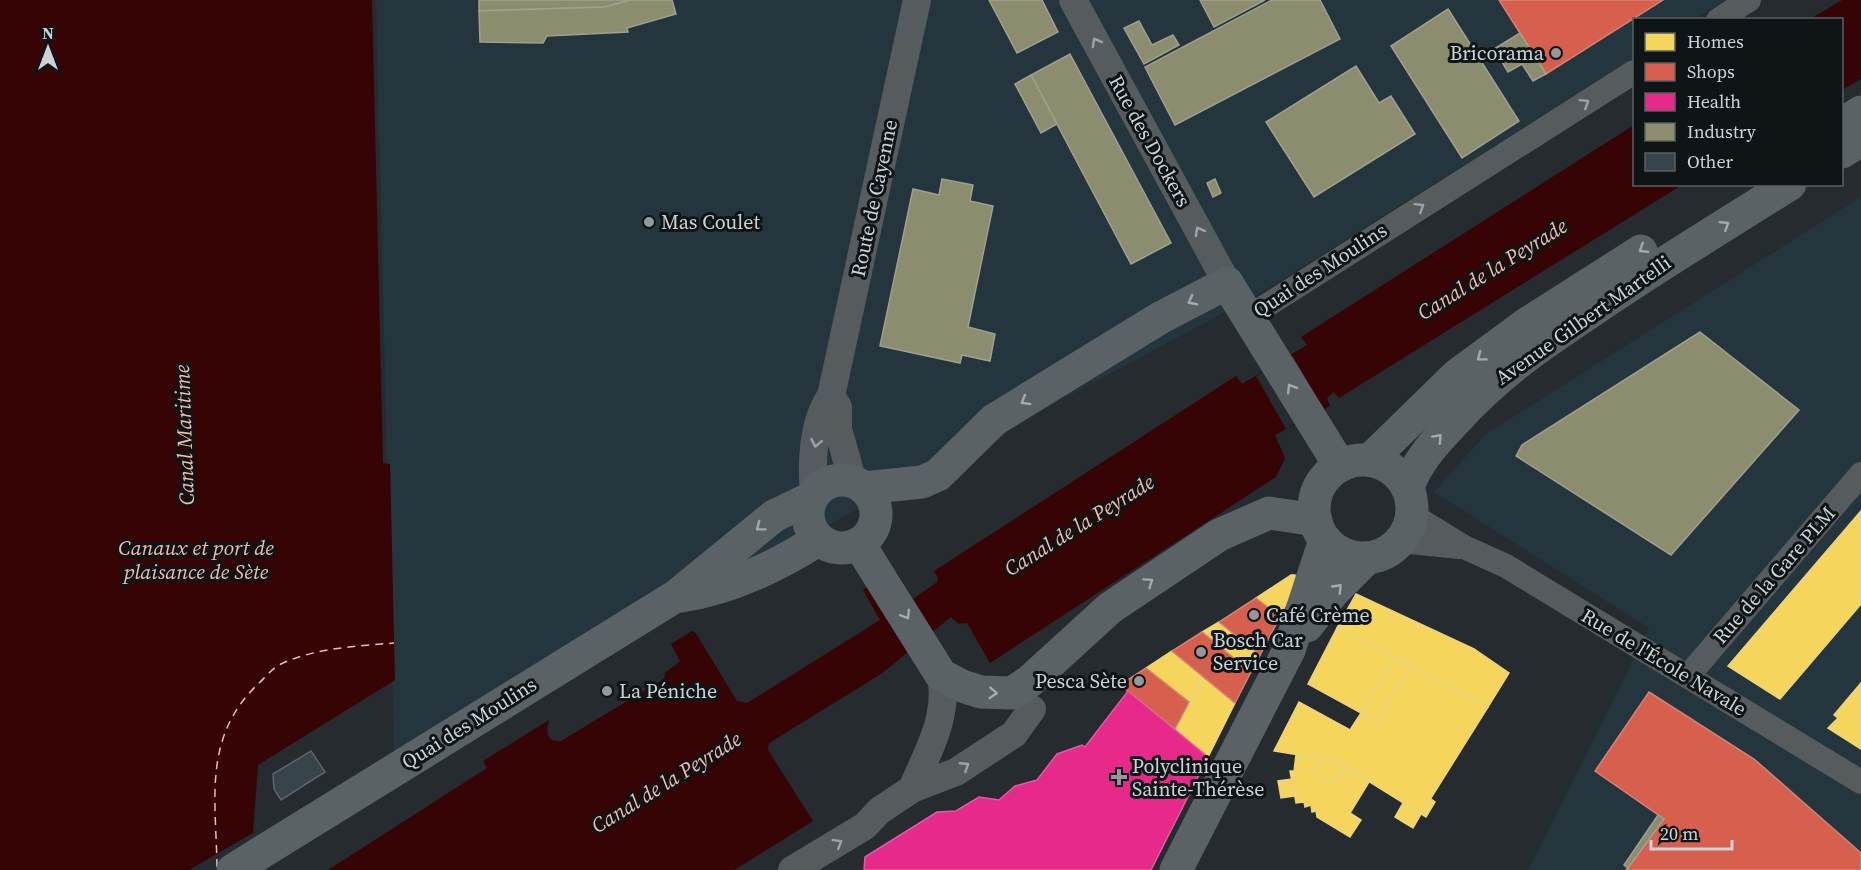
<svg xmlns="http://www.w3.org/2000/svg" width="1861" height="870" viewBox="0 0 1861 870" font-family="'Source Serif 4',serif">
<rect width="100%" height="100%" fill="#252b2e"/>
<g fill="#24353d">
<path d="M376,0H1726L1695,19L1634,20V58L1266,290L394,758Z"/>
<path d="M1861,197V870H1528L1649,628L1434,492L1486,434Z"/>
</g>
<g fill="#360404">
<path d="M0,0H372L383,463L390,464L395,680L258,765L253,833L275,870H0Z"/>
<path d="M1842,0H1861V79L1842,90V20L1810,19Z"/>
<path d="M1634,125V184L1682,185L1339,398L1334,392L1327,398L1330,406L1275,435L1285,458L1276,477L990,663L967,623L959,624L951,617L881,674L769,743L768,750L813,821L734,870H328L487,768L483,761L549,720C546,730 546,743 561,741L664,679L665,673L680,661L671,644L692,631L695,632L737,701L747,703L880,620L863,590L896,571L913,599L937,582L938,578L934,571L1236,376L1242,384L1307,345L1301,337Z"/>
</g>
<g fill="#252b2e">
<path d="M1293,356L1323,409L1286,429L1256,376Z"/>
<path d="M253,833L275,870H189Z"/>
</g>
<g fill="#f6d55c" stroke="#e9d481" stroke-width="1.5">
<path d="M1861,511V604L1780,699L1728,666Z"/>
<path d="M1291,575H1295L1296,583L1280,617L1256,598Z"/>
<path d="M1356,594L1474,649L1509,673L1488,707L1337,628Z"/>
<path d="M1219,622L1260,655L1251,672L1202,632Z"/>
<path d="M1337,628L1395,657L1361,713L1308,684Z"/>
<path d="M1172,651L1204,677L1189,702L1146,668Z"/>
<path d="M1395,657L1411,666L1379,722L1361,713Z"/>
<path d="M1411,666L1488,707L1421,814L1336,761L1274,751L1299,702L1350,730L1361,713L1379,722Z"/>
<path d="M1204,677L1235,703L1208,757L1175,729Z"/>
<path d="M1861,683V749L1828,728L1838,718L1834,715Z"/>
<path d="M1296,755L1324,759L1315,773L1333,785L1345,767L1369,782L1350,813L1361,820L1350,837L1317,817L1316,811L1312,812L1311,805L1305,807L1304,802L1296,803L1290,771H1294Z"/>
<path d="M1324,759L1336,761L1345,767L1333,785L1315,773Z"/>
<path d="M1292,779L1294,796L1281,798L1278,781Z"/>
<path d="M1431,799L1435,802L1426,817L1421,814Z"/>
<path d="M1403,803L1421,814L1413,828L1395,817Z"/>
</g>
<g fill="#d6604d" stroke="#d38276" stroke-width="1.5">
<path d="M1499,0H1663L1546,74Z"/>
<path d="M1256,598L1280,617L1260,655L1219,622Z"/>
<path d="M1202,632L1251,672L1235,703L1172,651Z"/>
<path d="M1146,668L1189,702L1175,729L1120,685Z"/>
<path d="M1649,692L1754,759L1861,853V870H1626L1664,819L1595,771Z"/>
</g>
<path fill="#e7298a" stroke="#df5ca1" stroke-width="1.5" d="M1128,691L1208,757L1151,870H864L865,857L937,812L956,811L979,797L999,800L1015,786L1037,780L1057,754L1082,745L1085,747Z"/>
<g fill="#8c8c6e" stroke="#9fa18e" stroke-width="1.5">
<path d="M479,0H631L605,7L479,11Z"/>
<path d="M631,0H672L676,14L627,28L628,32L547,36L543,43L480,42L479,11L605,7Z"/>
<path d="M989,0H1042L1058,32L1017,53Z"/>
<path d="M1200,0H1265L1214,27Z"/>
<path d="M1272,0H1320L1340,39L1175,125L1145,67Z"/>
<path d="M1448,9L1519,121L1462,158L1391,46Z"/>
<path d="M1139,21L1152,45L1173,35L1179,45L1144,64L1124,28Z"/>
<path d="M1520,33L1546,74L1533,81L1522,64L1508,72L1494,49Z"/>
<path d="M1070,54L1171,243L1131,264L1031,75Z"/>
<path d="M1356,66L1379,103L1391,96L1415,134L1314,197L1266,122Z"/>
<path d="M1031,75L1057,124L1041,133L1015,84Z"/>
<path d="M942,179L973,185L970,201L993,206L968,327L995,334L990,361L962,355L960,363L880,346L913,189L939,195Z"/>
<path d="M1215,179L1221,193L1213,197L1207,183Z"/>
<path d="M1700,332L1799,410L1671,555L1516,456L1522,445Z"/>
<path d="M1658,815L1664,819L1628,868L1624,865Z"/>
</g>
<g fill="none" stroke-linecap="round" stroke-linejoin="round">
<path stroke="#f6baaf" stroke-width="1.5" stroke-dasharray="8 6" stroke-linecap="butt" d="M217,867C216,798 203,738 257,685C264,679 272,668 281,664C315,648 357,646 394,643"/>
</g>
<path fill="#37454a" stroke="#5f6567" stroke-width="1.5" d="M311,751L325,772L281,800L274,789L273,774Z"/>
<g fill="none" stroke-linecap="round" stroke-linejoin="round">
<g stroke="#565b5e" stroke-width="24">
<path d="M1718,20L1749,0"/>
<path d="M1247,318L1634,72"/>
<path d="M1412,515L1464,547L1506,566L1861,782"/>
<path d="M1400,541L1459,547"/>
<path d="M1688,676L1861,474"/>
</g>
<g stroke="#565b5e" stroke-width="28">
<path d="M1073,0L1227,283"/>
<path d="M831,396L838,407V429L853,482"/>
<path d="M814,492C811,462 813,421 831,396L917,0"/>
<path d="M912,789C928,751 949,717 941,675"/>
<path d="M792,870L865,826L879,811L912,789L956,772L1014,734L1032,709"/>
</g>
<g stroke="#5a6266" stroke-width="33">
<path d="M1842,124L1861,112"/>
<path d="M1842,152L1861,140"/>
<path d="M1370,460L1457,375L1525,325L1641,251"/>
<circle cx="1363" cy="509" r="49"/>
<circle cx="842" cy="514" r="34"/>
<path d="M1408,487C1418,460 1435,442 1455,421C1499,373 1539,346 1593,310C1657,266 1724,226 1790,184"/>
<path d="M864,488L922,482L938,475L994,420L1160,318L1227,283L1340,466"/>
<path d="M859,544L941,675L962,686L981,692L1012,693L1030,681L1110,608L1219,535L1269,513L1316,520"/>
<path d="M681,596C729,589 777,566 818,540"/>
<path d="M1307,626L1333,592L1367,558"/>
<path d="M233,870L676,596L774,516L811,498"/>
<path d="M1176,870L1289,650L1325,540"/>
</g>
</g>
<defs><path id="oneway-chevron" d="M-2-3.5L2.5 0L-2 3.5" fill="none" stroke-width="1.6" stroke-linecap="round" stroke-linejoin="round" transform="scale(1.5)"/></defs>
<g stroke="#9da3a7">
<use href="#oneway-chevron" transform="translate(1096 42) rotate(-119)"/>
<use href="#oneway-chevron" transform="translate(1585 103) rotate(-32)"/>
<use href="#oneway-chevron" transform="translate(1420 207) rotate(-32)"/>
<use href="#oneway-chevron" transform="translate(1199 231) rotate(-119)"/>
<use href="#oneway-chevron" transform="translate(816 443) rotate(101)"/>
<use href="#oneway-chevron" transform="translate(965 766) rotate(-33)"/>
<use href="#oneway-chevron" transform="translate(838 843) rotate(-31)"/>
</g>
<g stroke="#a4abaf">
<use href="#oneway-chevron" transform="translate(1725 225) rotate(-32)"/>
<use href="#oneway-chevron" transform="translate(1643 249) rotate(148)"/>
<use href="#oneway-chevron" transform="translate(1192 301) rotate(152)"/>
<use href="#oneway-chevron" transform="translate(1481 357) rotate(143)"/>
<use href="#oneway-chevron" transform="translate(1291 388) rotate(-122)"/>
<use href="#oneway-chevron" transform="translate(1025 401) rotate(149)"/>
<use href="#oneway-chevron" transform="translate(1438 438) rotate(-47)"/>
<use href="#oneway-chevron" transform="translate(760 527) rotate(143)"/>
<use href="#oneway-chevron" transform="translate(1149 582) rotate(-34)"/>
<use href="#oneway-chevron" transform="translate(1338 588) rotate(-46)"/>
<use href="#oneway-chevron" transform="translate(906 615) rotate(58)"/>
<use href="#oneway-chevron" transform="translate(993 693) rotate(3)"/>
</g>
<g fill="#92989c" stroke="#0f1416" stroke-width="2">
<circle cx="1556" cy="53" r="6"/>
<circle cx="649" cy="222" r="6"/>
<circle cx="1254" cy="615" r="6"/>
<circle cx="1201" cy="652" r="6"/>
<circle cx="1139" cy="681" r="6"/>
<circle cx="607" cy="691" r="6"/>
<path d="M1116 768h6v6h6v6h-6v6h-6v-6h-6v-6h6z"/>
</g>
<g text-anchor="middle" dominant-baseline="central" stroke-width="6" stroke-linejoin="round" paint-order="stroke">
<g font-size="20" fill="#ccd3d7" stroke="#0f1416" text-anchor="start">
<text x="1544" y="53" text-anchor="end">Bricorama</text>
<text x="661" y="222">Mas Coulet</text>
<text x="1266" y="615">Café Crème</text>
<text x="1213" y="640">Bosch Car<tspan x="1213" dy="23">Service</tspan></text>
<text x="1127" y="681" text-anchor="end">Pesca Sète</text>
<text x="619" y="691">La Péniche</text>
<text x="1132" y="766">Polyclinique<tspan x="1132" dy="23">Sainte-Thérèse</tspan></text>
</g>
<g font-size="20" fill="#ccd3d7" stroke="#0f1416">
<text transform="translate(1150 141) rotate(61)">Rue des Dockers</text>
<text transform="translate(874 198) rotate(-78)">Route de Cayenne</text>
<text transform="translate(1320 270) rotate(-33)">Quai des Moulins</text>
<text transform="translate(1583 320) rotate(-35)">Avenue Gilbert Martelli</text>
<text transform="translate(1774 575) rotate(-49)">Rue de la Gare PLM</text>
<text transform="translate(1664 662) rotate(31)">Rue de l'École Navale</text>
<text transform="translate(469 723) rotate(-32)">Quai des Moulins</text>
</g>
<g font-size="21" font-style="italic" fill="#f6baaf" stroke="#0f1416">
<text transform="translate(1492 269) rotate(-32)">Canal de la Peyrade</text>
<text transform="translate(184 435) rotate(-92)">Canal Maritime</text>
<text transform="translate(1079 525) rotate(-32)">Canal de la Peyrade</text>
<text x="196" y="547">Canaux et port de<tspan x="196" dy="24">plaisance de Sète</tspan></text>
<text transform="translate(666 782) rotate(-32)">Canal de la Peyrade</text>
</g>
</g>
<rect x="1633" y="18" width="210" height="168" fill="#0f1416" stroke="#5b6063" stroke-width="1.5"/>
<rect x="1645" y="33" width="30" height="18" fill="#f6d55c" stroke="#5b6063" stroke-width="1.5"/>
<text x="1687" y="48" font-size="18" fill="#ccd3d7">Homes</text>
<rect x="1645" y="63" width="30" height="18" fill="#d6604d" stroke="#5b6063" stroke-width="1.5"/>
<text x="1687" y="78" font-size="18" fill="#ccd3d7">Shops</text>
<rect x="1645" y="93" width="30" height="18" fill="#e7298a" stroke="#5b6063" stroke-width="1.5"/>
<text x="1687" y="108" font-size="18" fill="#ccd3d7">Health</text>
<rect x="1645" y="123" width="30" height="18" fill="#8c8c6e" stroke="#5b6063" stroke-width="1.5"/>
<text x="1687" y="138" font-size="18" fill="#ccd3d7">Industry</text>
<rect x="1645" y="153" width="30" height="18" fill="#37454a" stroke="#5b6063" stroke-width="1.5"/>
<text x="1687" y="168" font-size="18" fill="#ccd3d7">Other</text>
<g transform="translate(48 48)" stroke="#0f1416" stroke-width="4.5" paint-order="stroke">
<path d="M0-4.5L10 22L0 15L-10 22Z" fill="#ccd3d7"/>
<text y="-9" font-size="16" font-weight="bold" text-anchor="middle" fill="#ccd3d7">N</text>
</g>
<path d="M1651 840v9h81v-9" fill="none" stroke="#ccd3d7" stroke-width="3"/>
<text x="1660" y="840" font-size="18" fill="#ccd3d7" stroke="#0f1416" stroke-width="4.5" paint-order="stroke">20 m</text>
</svg>
